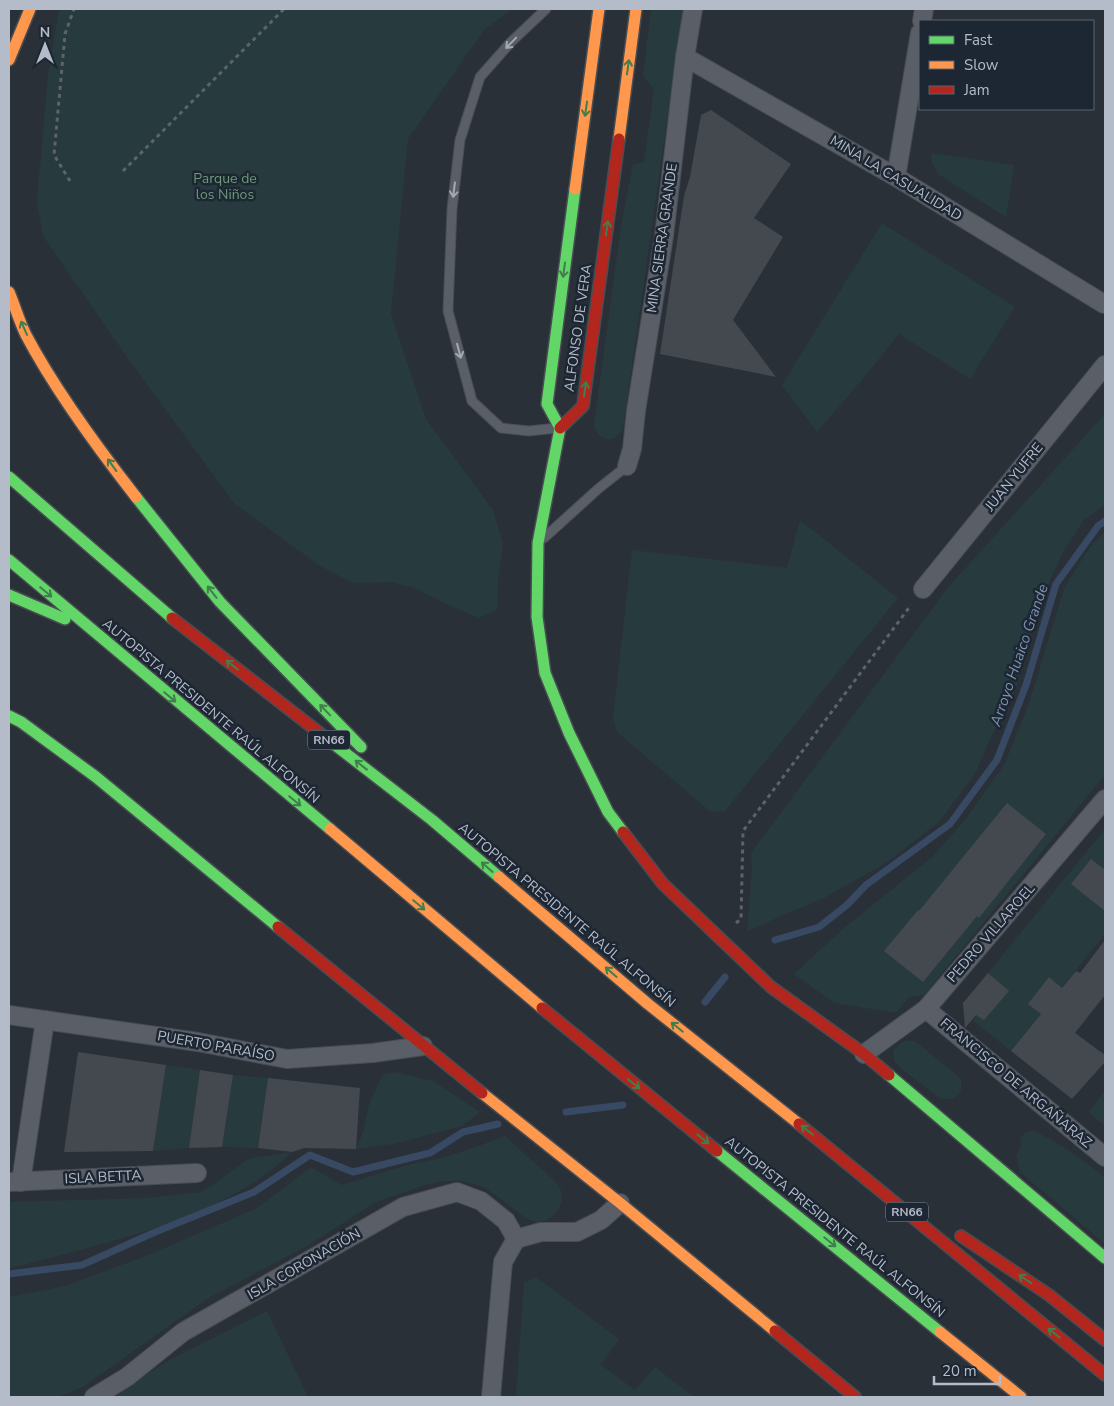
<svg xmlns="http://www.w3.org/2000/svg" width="1114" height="1406" viewBox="0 0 1114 1406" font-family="'Nunito Sans',sans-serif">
<rect width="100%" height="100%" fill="#2a3038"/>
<g fill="#273a3e">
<path d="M59,9H512L484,30L408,139L391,314L426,419L493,510L503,543L498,582L497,610L479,618L448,605L415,588L390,582L353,583L320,566L234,503L124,353L43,236L37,201L48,75Z"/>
<path d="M651,9H683L623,429C614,444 598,442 594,425L621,226L633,165L644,162L654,89L643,76Z"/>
<path d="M932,153L1014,165L1006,217L938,174L931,160Z"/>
<path d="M882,223L1015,307L970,379L899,334L861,381L817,432L782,385Z"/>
<path d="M1105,414V505L1083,521L1062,554L1032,620L1018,683L990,739L976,772L940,821L886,863L826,897L747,931L752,869L751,853L950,585Z"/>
<path d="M800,520L898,598L725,811L711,812L617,732L613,718L632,550L787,568Z"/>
<path d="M1105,532V775L924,995L909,997L896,1013L834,1003L794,974L844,928L932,857L965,820L1004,765L1028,706L1065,586L1092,544Z"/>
<path d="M1105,829V934L1011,1051L972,1020L1008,991L988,973Z"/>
<path d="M903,1041H915L961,1079V1091L953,1099H941L902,1069L894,1061V1049Z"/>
<path d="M166,1065L200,1070L189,1148L153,1151Z"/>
<path d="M396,1072L433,1081L480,1112L462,1126L394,1144L356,1149L363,1132L369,1105L382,1075Z"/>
<path d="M233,1075L268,1078L258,1148L222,1147Z"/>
<path d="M1105,1091V1126L1088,1112Z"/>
<path d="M1034,1131C1059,1143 1084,1159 1105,1178V1244L1020,1172L1016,1155L1021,1148L1020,1139L1026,1132Z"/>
<path d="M505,1136L555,1181L561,1190L562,1200L559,1209L553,1216L545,1221L536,1222L527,1219L486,1188L464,1181H443L425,1185L376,1202L307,1246L207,1299L83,1387L58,1397H9V1297L65,1286L148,1255L257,1208L311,1167L342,1185L407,1165L438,1159L470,1149Z"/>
<path d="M292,1152C223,1219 111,1241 20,1266L9,1268V1202L146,1198L202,1192L250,1158Z"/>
<path d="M536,1277L619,1339L601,1365L635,1390L655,1367L694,1397H516L524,1283Z"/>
<path d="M267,1311L308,1397H111L171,1359Z"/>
</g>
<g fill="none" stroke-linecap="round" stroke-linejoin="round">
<g stroke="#384963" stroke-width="7">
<path d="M775,940L819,927L847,905L866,885L950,824L997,760L1026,685L1056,584L1098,526L1105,521"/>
<path d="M705,1002L725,977"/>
<path d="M566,1112L623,1105"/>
<path d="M9,1274L82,1265L153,1233L254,1192L310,1155L353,1172L430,1153L463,1132L498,1124"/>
</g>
</g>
<g fill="#444950">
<path d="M711,110L791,164L754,218L783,237L733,320L776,377L660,354L684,196L690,177L701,115Z"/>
<path d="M1007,803L1046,834L979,918L977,916L923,982L884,951L918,910L919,911Z"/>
<path d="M1091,859L1105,870V911L1071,884Z"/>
<path d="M1105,940V995L1075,1033L1105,1055V1062L1072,1099L1011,1051L1041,1014L1028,1004L1049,977L1062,988L1076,971L1080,973Z"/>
<path d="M988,973L1009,991L984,1020L976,1015L965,1028L963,1003Z"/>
<path d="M78,1052L166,1065L153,1151L64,1152Z"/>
<path d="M200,1070L233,1075L222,1147L189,1148Z"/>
<path d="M268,1078L360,1088L356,1149L304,1148L292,1152L258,1148Z"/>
</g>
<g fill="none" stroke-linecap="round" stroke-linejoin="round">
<defs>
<g id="lane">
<path d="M546,9L511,42L480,77L460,140L452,209L448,311L472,401L501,428L529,431L557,428"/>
<path d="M544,538L598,489L627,466"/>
</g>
<g id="street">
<path d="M922,21L924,9"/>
<path d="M685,57L896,177L1104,304"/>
<path d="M896,177L920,33"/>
<path d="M627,466L632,449L636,411L664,236L685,57L693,9"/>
<path d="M923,589L1105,365"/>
<path d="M926,1009L1105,1157"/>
<path d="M9,1015L198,1042L287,1059L373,1053L423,1046"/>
<path d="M864,1054L926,1009L1105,799"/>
<path d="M9,1182L197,1173"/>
<path d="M21,1182L45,1020"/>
<path d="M94,1397L127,1377L183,1332L403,1207L457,1192L481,1201L506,1221L516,1239"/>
<path d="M491,1397L503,1262L516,1239L541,1232H577L601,1220L620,1203"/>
</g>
<g id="fast">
<path d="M560,428L538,543L537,617L545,673L569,733L608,812L623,832"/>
<path d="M560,428L547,404L575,189"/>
<path d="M9,477L172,618"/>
<path d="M136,497L220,602L361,747"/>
<path d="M9,560L330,829"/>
<path d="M9,595L65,619"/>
<path d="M9,716L21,722L96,777L278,927"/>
<path d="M326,738L432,820L499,877"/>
<path d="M889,1075L1105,1258"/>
<path d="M717,1151L940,1332"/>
</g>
<g id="slow">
<path d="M9,60L30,9"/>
<path d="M619,139L636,9"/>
<path d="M575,189L599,9"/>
<path d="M9,292C15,306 19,321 26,335C55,390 97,447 136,497"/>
<path d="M330,829L542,1008"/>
<path d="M499,877L648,1004L799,1124"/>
<path d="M482,1093L620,1203L775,1331"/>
<path d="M940,1332L1021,1397"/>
</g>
<g id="jam">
<path d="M560,428L583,406L619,139"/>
<path d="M172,618L326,738"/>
<path d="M623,832L663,884L771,987L864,1054L889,1075"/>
<path d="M278,927L482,1093"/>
<path d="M542,1008L717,1151"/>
<path d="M799,1124L1105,1375"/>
<path d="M961,1236L1049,1295L1105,1340"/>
<path d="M775,1331L855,1397"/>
</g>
</defs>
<use href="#lane" stroke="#484c53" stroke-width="11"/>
<use href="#street" stroke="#484c53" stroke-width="20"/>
<use href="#fast" stroke="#484c53" stroke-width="14"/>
<use href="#slow" stroke="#484c53" stroke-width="14"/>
<use href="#jam" stroke="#484c53" stroke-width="14"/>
<g stroke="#5d636a" stroke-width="3" stroke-dasharray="4 4" stroke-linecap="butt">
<path d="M123,171L284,9"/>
<path d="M70,181L54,155L65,34L74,9"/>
<path d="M736,923L741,919L743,831L911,605"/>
</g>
<use href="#lane" stroke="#5a5e66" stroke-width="9"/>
<use href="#street" stroke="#5a5e66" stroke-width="18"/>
<use href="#fast" stroke="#63d668" stroke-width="11"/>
<use href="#slow" stroke="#ff974d" stroke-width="11"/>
<use href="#jam" stroke="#b3261e" stroke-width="11"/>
</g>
<defs><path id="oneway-shaft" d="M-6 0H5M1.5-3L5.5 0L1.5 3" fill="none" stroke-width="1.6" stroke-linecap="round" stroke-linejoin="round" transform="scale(1.25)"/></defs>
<g stroke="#a2a9b5">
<use href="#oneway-shaft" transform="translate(511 43) rotate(134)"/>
<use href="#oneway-shaft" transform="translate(454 190) rotate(97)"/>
<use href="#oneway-shaft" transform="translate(459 351) rotate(75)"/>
</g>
<g stroke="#407e4e">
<use href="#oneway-shaft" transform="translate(628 67) rotate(-82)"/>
<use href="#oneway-shaft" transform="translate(586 109) rotate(98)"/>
<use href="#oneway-shaft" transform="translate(607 228) rotate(-82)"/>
<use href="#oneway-shaft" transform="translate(564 270) rotate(98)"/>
<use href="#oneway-shaft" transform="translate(24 328) rotate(-114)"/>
<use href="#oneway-shaft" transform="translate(585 389) rotate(-82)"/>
<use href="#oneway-shaft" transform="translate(112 465) rotate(-126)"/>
<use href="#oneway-shaft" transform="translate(46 592) rotate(40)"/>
<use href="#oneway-shaft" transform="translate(212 592) rotate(-128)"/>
<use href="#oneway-shaft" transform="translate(232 665) rotate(-142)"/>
<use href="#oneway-shaft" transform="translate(170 697) rotate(40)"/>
<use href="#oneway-shaft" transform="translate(325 710) rotate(-134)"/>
<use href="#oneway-shaft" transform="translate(361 765) rotate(-142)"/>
<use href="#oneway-shaft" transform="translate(295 801) rotate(40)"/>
<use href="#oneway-shaft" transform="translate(487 867) rotate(-139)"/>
<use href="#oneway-shaft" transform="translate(419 905) rotate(40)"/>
<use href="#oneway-shaft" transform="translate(611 972) rotate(-139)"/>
<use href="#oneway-shaft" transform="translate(677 1027) rotate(-141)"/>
<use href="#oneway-shaft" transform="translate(634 1084) rotate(38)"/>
<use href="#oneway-shaft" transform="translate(807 1130) rotate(-142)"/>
<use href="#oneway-shaft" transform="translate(703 1139) rotate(39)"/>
<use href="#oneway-shaft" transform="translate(830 1242) rotate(39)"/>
<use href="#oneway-shaft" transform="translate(1025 1279) rotate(-146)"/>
<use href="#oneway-shaft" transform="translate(1054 1333) rotate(-141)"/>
</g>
<g text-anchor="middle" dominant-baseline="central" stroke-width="5" stroke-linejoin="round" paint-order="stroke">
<g fill="#1d2633" stroke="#878f9c" stroke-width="1">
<rect x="308" y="730.5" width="42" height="19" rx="4"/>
<rect x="886" y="1202.5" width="42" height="19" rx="4"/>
</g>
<g font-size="12" font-weight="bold" fill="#b4bcc9">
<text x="329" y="740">RN66</text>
<text x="907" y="1212">RN66</text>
</g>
<g font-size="14" fill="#6b9a76" stroke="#1d2633">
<text x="225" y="178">Parque de<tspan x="225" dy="16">los Niños</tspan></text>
</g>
<g font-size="14" fill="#b4bcc9" stroke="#1d2633">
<text transform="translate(896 178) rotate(31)">MINA LA CASUALIDAD</text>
<text transform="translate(662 238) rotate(-82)">MINA SIERRA GRANDE</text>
<text transform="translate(578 328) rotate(-82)">ALFONSO DE VERA</text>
<text transform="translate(1014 477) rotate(-51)">JUAN YUFRE</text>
<text transform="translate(211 711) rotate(40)">AUTOPISTA PRESIDENTE RAÚL ALFONSÍN</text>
<text transform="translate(567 915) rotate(40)">AUTOPISTA PRESIDENTE RAÚL ALFONSÍN</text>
<text transform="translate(991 933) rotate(-49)">PEDRO VILLAROEL</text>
<text transform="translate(216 1046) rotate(10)">PUERTO PARAÍSO</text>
<text transform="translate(1016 1083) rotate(40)">FRANCISCO DE ARGAÑARAZ</text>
<text transform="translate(103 1177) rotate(-3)">ISLA BETTA</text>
<text transform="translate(835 1227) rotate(39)">AUTOPISTA PRESIDENTE RAÚL ALFONSÍN</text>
<text transform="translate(304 1264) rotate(-30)">ISLA CORONACIÓN</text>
</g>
<g font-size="15" font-style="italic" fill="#7c92b1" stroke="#1d2633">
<text transform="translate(1019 655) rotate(-71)">Arroyo Huaico Grande</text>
</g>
</g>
<rect width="1114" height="1406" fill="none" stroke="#b4bcc9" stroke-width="20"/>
<rect x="919" y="20" width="175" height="90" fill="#1d2633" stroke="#59626f"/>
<rect x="929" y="36" width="25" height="8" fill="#63d668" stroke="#59626f"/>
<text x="964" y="45" font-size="15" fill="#b4bcc9">Fast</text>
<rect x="929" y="61" width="25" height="8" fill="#ff974d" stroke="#59626f"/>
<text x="964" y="70" font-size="15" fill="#b4bcc9">Slow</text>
<rect x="929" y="86" width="25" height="8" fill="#b3261e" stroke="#59626f"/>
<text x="964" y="95" font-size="15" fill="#b4bcc9">Jam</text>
<g transform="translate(45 45)" stroke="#1d2633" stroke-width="4" paint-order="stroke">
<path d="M0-4L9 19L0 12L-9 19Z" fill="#b4bcc9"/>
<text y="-8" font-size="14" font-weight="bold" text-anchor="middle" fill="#b4bcc9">N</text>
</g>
<path d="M934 1376v8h66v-8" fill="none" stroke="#b4bcc9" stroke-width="2.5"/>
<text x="942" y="1376" font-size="15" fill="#b4bcc9" stroke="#1d2633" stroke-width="4" paint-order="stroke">20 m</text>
</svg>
